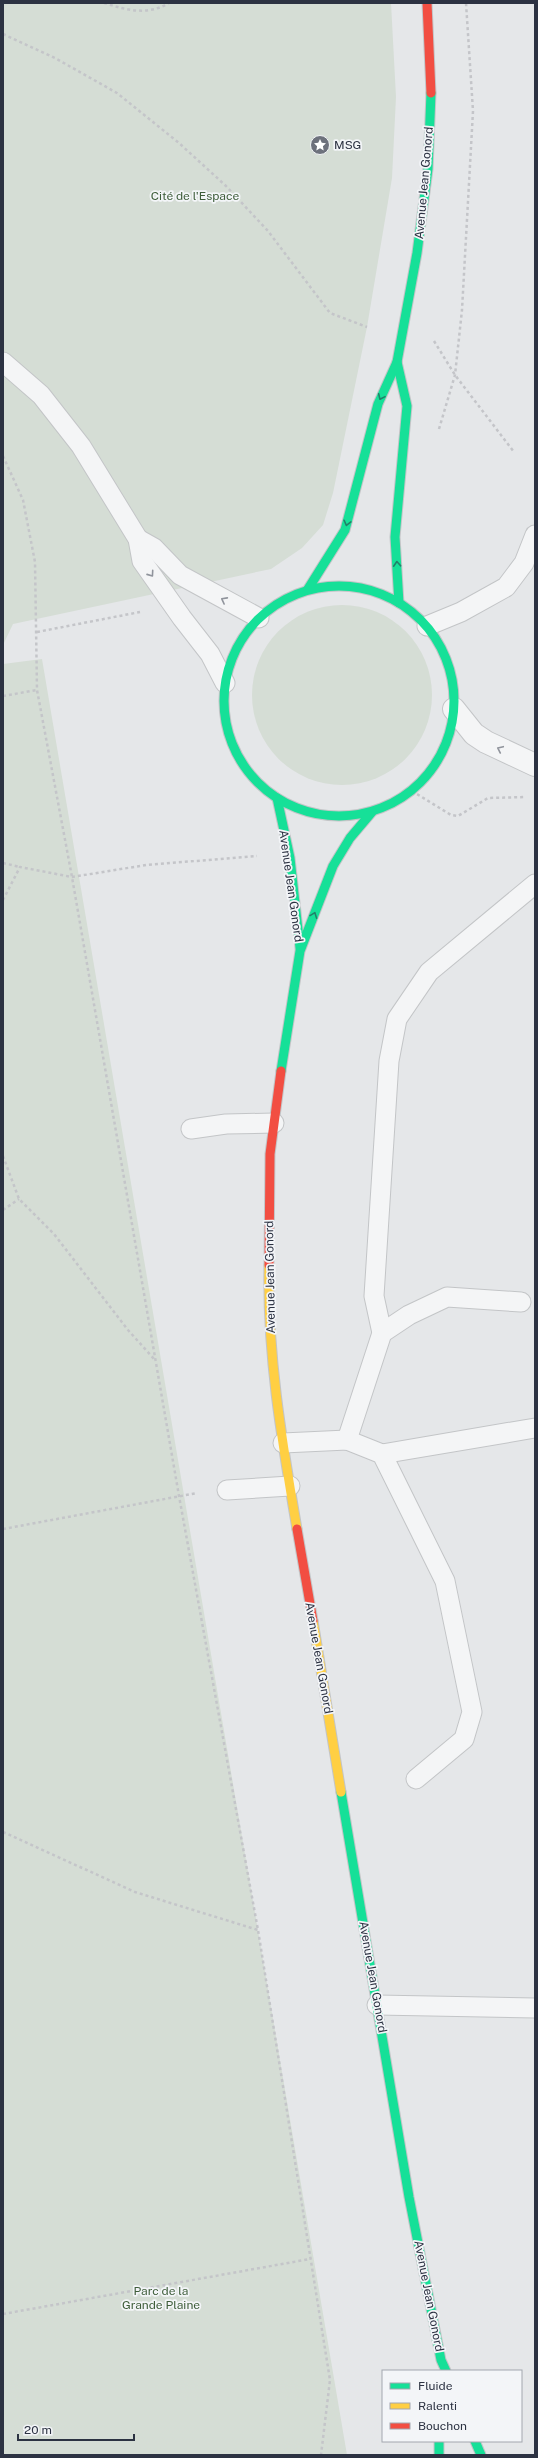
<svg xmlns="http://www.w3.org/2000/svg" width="538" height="2458" viewBox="0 0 538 2458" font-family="'Public Sans',sans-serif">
<rect width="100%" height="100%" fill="#e5e7e9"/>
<g fill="#d5ddd5">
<path d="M3,3H391L396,97L392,178L367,327L333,493L323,525L302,548L271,569L13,624L3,645Z"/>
<circle cx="342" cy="695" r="90"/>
<path d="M42,659L347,2455H3V664Z"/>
</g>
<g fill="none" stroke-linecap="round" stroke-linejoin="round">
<defs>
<g id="lane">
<path d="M3,362L41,395L81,446L138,539L142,561L182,618L210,654L225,683"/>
<path d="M138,539L154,548L180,575L259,618"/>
<path d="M427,626L461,612L506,587L524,563L535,535"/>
<path d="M191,1129L226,1124L274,1123"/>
<path d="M382,1333L374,1296L389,1061L397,1019L429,972L535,884"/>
<path d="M347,1440L382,1333L409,1315L447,1297L521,1302"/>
<path d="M283,1443L347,1440L382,1454L445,1581L472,1712L464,1739L416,1779"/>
<path d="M382,1454L535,1428"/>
<path d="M227,1490L290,1486"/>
<path d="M377,2005L535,2008"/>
</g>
<path id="street" d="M454,709L474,734L486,742L535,765"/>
<g id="fast">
<path d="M397,362L407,406L395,537L399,603"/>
<circle cx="339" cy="701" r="115"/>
<path d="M308,589L345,530L378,404L397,362L417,253L428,169L431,93"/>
<path d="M277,798L290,858L300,948"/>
<path d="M281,1071L300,951L333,866L350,838L372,812"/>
<path d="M341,1792L409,2197L441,2360L446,2371"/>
<path d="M439,2441V2455"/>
<path d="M475,2441L481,2455"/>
</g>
<g id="slow">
<path d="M269,1265C267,1355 282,1441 297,1529"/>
<path d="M313,1621L341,1792"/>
</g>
<g id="jam">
<path d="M427,3L431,93"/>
<path d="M269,1265L270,1154L281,1071"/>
<path d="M297,1529L313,1621"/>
</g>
</defs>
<use href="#lane" stroke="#c3c5c7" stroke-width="21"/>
<use href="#street" stroke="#c3c5c7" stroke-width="24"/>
<use href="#fast" stroke="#c3c5c7" stroke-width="11"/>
<use href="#slow" stroke="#c3c5c7" stroke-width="11"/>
<use href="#jam" stroke="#c3c5c7" stroke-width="11"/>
<g stroke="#c4c5c9" stroke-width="2.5" stroke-dasharray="3 3" stroke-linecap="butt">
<path d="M104,3C127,10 147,16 169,3"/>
<path d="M3,34L55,58L117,93L179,143L226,186L268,231L330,313L367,327"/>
<path d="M434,341L455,375L514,452"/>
<path d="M439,429L455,375L462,310L473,111L466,3"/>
<path d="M3,456L23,500L35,562L37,690L72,877L179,1496L258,1930L330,2380L321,2455"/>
<path d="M37,632L140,612"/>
<path d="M3,696L37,690"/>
<path d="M412,791L451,815L458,816L488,798L526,797"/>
<path d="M3,863L20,867"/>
<path d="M3,900L20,867L72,877L146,865L257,856"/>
<path d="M3,1156L19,1199L54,1234L128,1330L155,1360"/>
<path d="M3,1210L19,1199"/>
<path d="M3,1529L197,1493"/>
<path d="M3,1832L135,1892L258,1930"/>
<path d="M3,2314L310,2259"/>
</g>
<use href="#lane" stroke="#f4f5f6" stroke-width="19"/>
<use href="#street" stroke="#f4f5f6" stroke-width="22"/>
<use href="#fast" stroke="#16e098" stroke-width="9"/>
<use href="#slow" stroke="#ffcf43" stroke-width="9"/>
<use href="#jam" stroke="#f24e42" stroke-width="9"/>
</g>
<defs><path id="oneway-chevron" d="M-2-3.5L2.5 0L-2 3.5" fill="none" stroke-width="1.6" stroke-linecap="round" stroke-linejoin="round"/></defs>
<g stroke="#228069">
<use href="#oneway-chevron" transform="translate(381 397) rotate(114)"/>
<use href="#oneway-chevron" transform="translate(347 523) rotate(104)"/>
<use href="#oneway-chevron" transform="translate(397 564) rotate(-93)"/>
<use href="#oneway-chevron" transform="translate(314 915) rotate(-69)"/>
</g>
<g stroke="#90949c">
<use href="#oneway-chevron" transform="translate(151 574) rotate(55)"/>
<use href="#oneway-chevron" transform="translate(224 600) rotate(-152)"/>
<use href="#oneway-chevron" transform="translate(500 749) rotate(-155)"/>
</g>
<defs>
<symbol id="sight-disc" viewBox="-11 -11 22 22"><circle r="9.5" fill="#6d717c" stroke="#f3f5f8"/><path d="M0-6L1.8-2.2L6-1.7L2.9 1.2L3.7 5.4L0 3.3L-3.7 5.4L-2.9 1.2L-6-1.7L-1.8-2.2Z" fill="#fff"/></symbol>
</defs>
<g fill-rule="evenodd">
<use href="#sight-disc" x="309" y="134" width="22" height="22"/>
</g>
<g text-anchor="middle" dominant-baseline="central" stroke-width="3.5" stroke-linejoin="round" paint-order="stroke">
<g font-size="12" fill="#2c3242" stroke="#f3f5f8" text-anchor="start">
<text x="334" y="145">MSG</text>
</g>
<g font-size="12" fill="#2c3242" stroke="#f3f5f8">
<text transform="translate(424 183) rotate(-85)">Avenue Jean Gonord</text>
<text transform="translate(291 886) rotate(82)">Avenue Jean Gonord</text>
<text transform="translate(270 1277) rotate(-91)">Avenue Jean Gonord</text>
<text transform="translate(319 1658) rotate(80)">Avenue Jean Gonord</text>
<text transform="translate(373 1977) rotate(80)">Avenue Jean Gonord</text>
<text transform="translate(429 2296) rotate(79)">Avenue Jean Gonord</text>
</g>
<g font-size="12" fill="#3e5d3a" stroke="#f3f5f8">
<text x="195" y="196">Cité de l'Espace</text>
<text x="161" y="2291">Parc de la<tspan x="161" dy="14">Grande Plaine</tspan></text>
</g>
</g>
<rect width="538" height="2458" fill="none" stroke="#2c3242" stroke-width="8"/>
<rect x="382" y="2370" width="140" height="72" fill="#f3f5f8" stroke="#a3a7af"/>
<rect x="390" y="2383" width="20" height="6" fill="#16e098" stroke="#a3a7af"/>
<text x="418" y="2390" font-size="12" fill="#2c3242">Fluide</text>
<rect x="390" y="2403" width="20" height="6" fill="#ffcf43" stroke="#a3a7af"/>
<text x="418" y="2410" font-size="12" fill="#2c3242">Ralenti</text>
<rect x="390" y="2423" width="20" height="6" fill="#f24e42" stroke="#a3a7af"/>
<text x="418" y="2430" font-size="12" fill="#2c3242">Bouchon</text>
<path d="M18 2434v6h116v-6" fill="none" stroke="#2c3242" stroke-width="2"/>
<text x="24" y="2434" font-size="12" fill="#2c3242" stroke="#f3f5f8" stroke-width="3" paint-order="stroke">20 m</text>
</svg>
